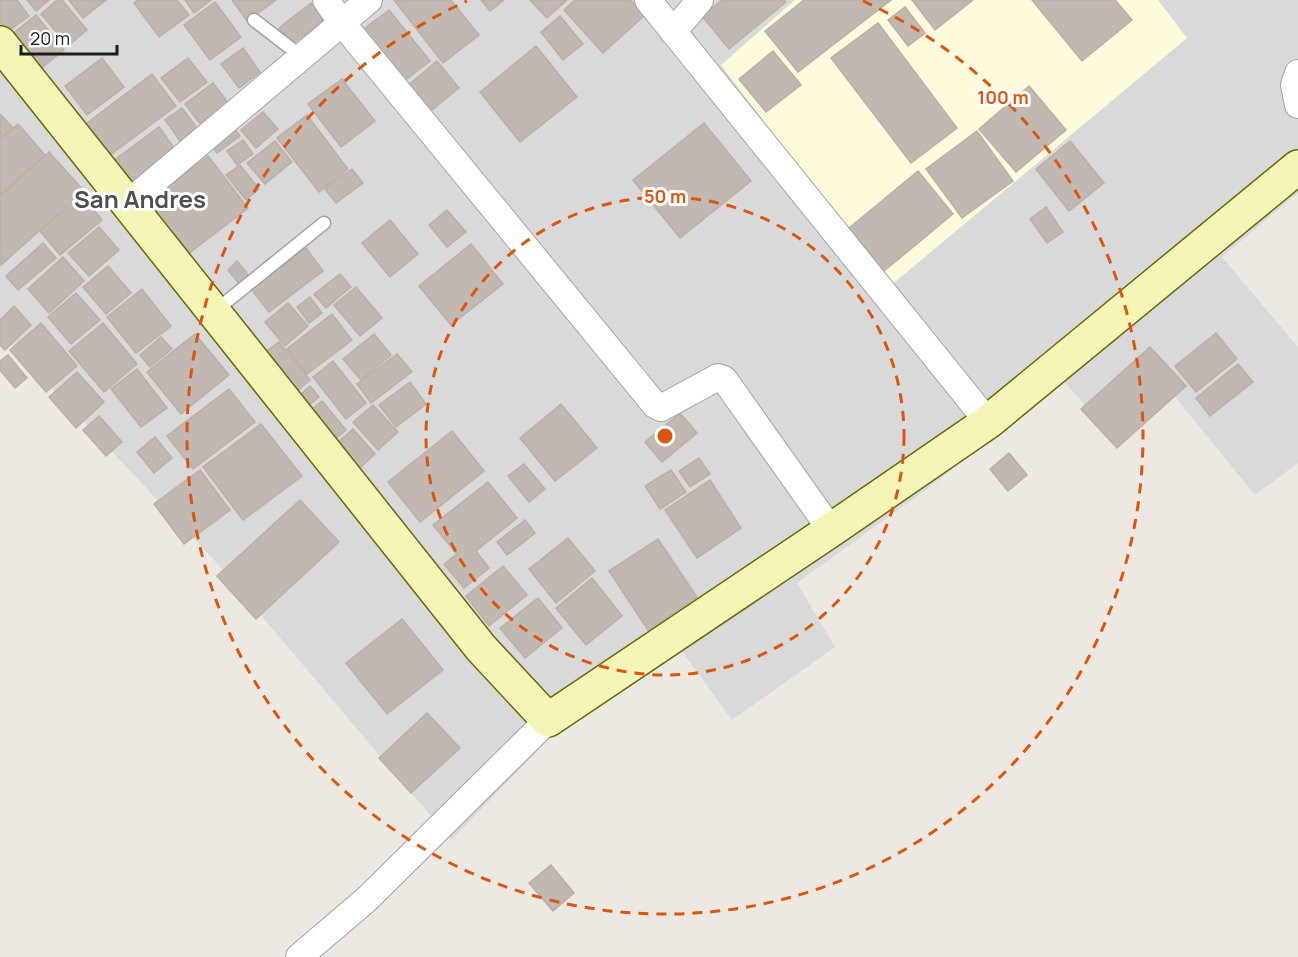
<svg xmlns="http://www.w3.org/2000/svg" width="1298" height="957" viewBox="0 0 1298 957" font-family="Manrope,sans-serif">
<rect width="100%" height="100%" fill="#ede9e2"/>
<path fill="#dad9d9" d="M0,0H1298V193L1222,257L1298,347V463L1255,495L1171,392L1112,437L1063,380L927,489L797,583L835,647L732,720L681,650L556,732L451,840L216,562L0,333Z"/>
<path fill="#fdfbdb" d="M795,0H1158L1187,38L889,287L721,65Z"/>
<g fill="#c1b8b2" stroke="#bdafa6" stroke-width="1.5">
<path d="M0,0H17L29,16L3,35L0,30Z"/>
<path d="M27,0H49L36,11Z"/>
<path d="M57,0H62L87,30L68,46L41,14Z"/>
<path d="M69,0H106L83,18Z"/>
<path d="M138,0H177L189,15L159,37L134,3Z"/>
<path d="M185,0H211L194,13Z"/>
<path d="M232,0H276L247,21Z"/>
<path d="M394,0H451L479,35L443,63Z"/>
<path d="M481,0H504L490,11Z"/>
<path d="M530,0H567L547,18Z"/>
<path d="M575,0H631L645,15L603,53L564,10Z"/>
<path d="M722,0H784L786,2L729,49L702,16Z"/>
<path d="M804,0H891L798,72L765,31Z"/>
<path d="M912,0H973L935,30Z"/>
<path d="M1032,0H1115L1132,20L1082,61Z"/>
<path d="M215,2L241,37L210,60L184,25Z"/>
<path d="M311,3L324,20L291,45L279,28Z"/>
<path d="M905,7L925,33L908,46L888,20Z"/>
<path d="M389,10L430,61L397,87L356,35Z"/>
<path d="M36,15L64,50L39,70L11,35Z"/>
<path d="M560,16L583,44L563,60L541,32Z"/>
<path d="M878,23L957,128L911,163L831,58Z"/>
<path d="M536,46L577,97L520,142L480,92Z"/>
<path d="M243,48L260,72L239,88L221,64Z"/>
<path d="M773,51L801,85L766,112L739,79Z"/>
<path d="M102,58L124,87L87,115L65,86Z"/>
<path d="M188,58L207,82L180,102L161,78Z"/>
<path d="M437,61L459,88L422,118L401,91Z"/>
<path d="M152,74L176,106L110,155L86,124Z"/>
<path d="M342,79L375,121L341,147L308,104Z"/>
<path d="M213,83L229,104L201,125L185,104Z"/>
<path d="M1029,86L1066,130L1016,172L979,129Z"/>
<path d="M182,108L198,129L181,142L165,120Z"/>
<path d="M263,112L278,129L256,148L241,130Z"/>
<path d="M0,114L13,128L0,139Z"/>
<path d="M307,115L348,169L319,192L277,138Z"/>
<path d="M230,123L240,136L217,153L208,140Z"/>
<path d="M704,123L751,181L680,238L633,180Z"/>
<path d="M18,124L45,155L0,195V139Z"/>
<path d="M159,127L175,149L130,183L113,161Z"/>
<path d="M977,131L1013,181L962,218L926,169Z"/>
<path d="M243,140L253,154L237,165L227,151Z"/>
<path d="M275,141L292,162L265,184L247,163Z"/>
<path d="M1070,141L1104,183L1069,211L1036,169Z"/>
<path d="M49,152L84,191L1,265L0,196Z"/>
<path d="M208,156L248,208L188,254L148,202Z"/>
<path d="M240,165L259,189L246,200L226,175Z"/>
<path d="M352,169L363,183L336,203L325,189Z"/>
<path d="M918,171L953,214L884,271L849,228Z"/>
<path d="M82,196L102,220L60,255L40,231Z"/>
<path d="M1046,207L1063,232L1047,243L1030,219Z"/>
<path d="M447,210L466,232L447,247L429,225Z"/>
<path d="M390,220L418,254L390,277L362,243Z"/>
<path d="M99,227L119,250L89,276L68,253Z"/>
<path d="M43,243L56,258L18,290L6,276Z"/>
<path d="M471,244L503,284L451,325L419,286Z"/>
<path d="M306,248L323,271L269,312L251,289Z"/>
<path d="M63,257L84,281L49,313L28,289Z"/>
<path d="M237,261L249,276L239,284L228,270Z"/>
<path d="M108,266L131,293L106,314L83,287Z"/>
<path d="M340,274L351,287L326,308L314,294Z"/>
<path d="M356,287L382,318L360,336L334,305Z"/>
<path d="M142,289L171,326L136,353L107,317Z"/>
<path d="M76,293L100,320L71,344L48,317Z"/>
<path d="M310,297L322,313L309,323L297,307Z"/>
<path d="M288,303L308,326L285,346L265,322Z"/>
<path d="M14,306L31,325L5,350L0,345V320Z"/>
<path d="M332,314L352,340L307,374L287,349Z"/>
<path d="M41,323L77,366L46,392L10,350Z"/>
<path d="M103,323L137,364L104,392L69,351Z"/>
<path d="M1216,333L1237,359L1196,392L1175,366Z"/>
<path d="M195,334L229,375L181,414L147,372Z"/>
<path d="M374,334L391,355L361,380L343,359Z"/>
<path d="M161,337L172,349L150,367L140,355Z"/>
<path d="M279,342L310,380L295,393L263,354Z"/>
<path d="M1150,347L1186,386L1117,448L1081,409Z"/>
<path d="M397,354L412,372L371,403L357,384Z"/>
<path d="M8,355L27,378L15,388L0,370V361Z"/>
<path d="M333,361L366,403L346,419L313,377Z"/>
<path d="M1238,364L1253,382L1210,416L1196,398Z"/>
<path d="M137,369L167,408L141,427L111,389Z"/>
<path d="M77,372L104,402L76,428L49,397Z"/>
<path d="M410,382L426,404L396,427L379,405Z"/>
<path d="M310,386L319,397L308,406L299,396Z"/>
<path d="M229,389L255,422L193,469L167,436Z"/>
<path d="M322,401L346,430L335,439L310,411Z"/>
<path d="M561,404L597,448L555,481L520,438Z"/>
<path d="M373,405L398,432L378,450L353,422Z"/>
<path d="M680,413L697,433L662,462L645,442Z"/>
<path d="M99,416L122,442L106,456L83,430Z"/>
<path d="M261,424L302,476L243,520L203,467Z"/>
<path d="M353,429L375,454L358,470L336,444Z"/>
<path d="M452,431L484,471L420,522L388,482Z"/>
<path d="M155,437L172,458L154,473L137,452Z"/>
<path d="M1009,453L1027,475L1008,491L990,469Z"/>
<path d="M699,458L710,474L690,487L679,471Z"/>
<path d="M524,464L545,489L529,502L508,476Z"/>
<path d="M200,470L230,510L184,544L154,504Z"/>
<path d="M671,470L686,492L660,509L645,486Z"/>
<path d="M710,480L741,528L697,558L665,510Z"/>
<path d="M488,482L517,518L476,551L489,568L464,588L444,564L457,554L433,525Z"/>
<path d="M300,500L339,542L256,619L217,576Z"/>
<path d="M525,520L535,533L507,555L497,542Z"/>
<path d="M568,538L595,571L556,603L529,569Z"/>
<path d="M658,539L697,597L648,630L609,571Z"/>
<path d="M503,566L527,595L489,626L466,596Z"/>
<path d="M592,578L622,616L586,645L556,608Z"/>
<path d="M538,598L562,628L525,658L500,628Z"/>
<path d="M402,619L443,670L387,714L346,663Z"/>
<path d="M427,713L460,748L411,793L379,758Z"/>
<path d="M551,865L574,893L553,911L529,883Z"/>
</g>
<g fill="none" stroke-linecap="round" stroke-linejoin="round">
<defs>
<g id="lane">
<path d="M254,20L302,57"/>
<path d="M215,311L324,223"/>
</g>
<g id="street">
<path d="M326,0L342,23L655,405L661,408L718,377L724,379L831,530"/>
<path d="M648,0L988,422"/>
<path d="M673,32L700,0"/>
<path d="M1298,73L1294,85L1298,105"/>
<path d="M127,204L369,0"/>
<path d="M299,957L367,899L548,720"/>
</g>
<path id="secondary" d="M0,43L481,648L548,720L831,530L988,422L1298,167"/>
</defs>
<use href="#lane" stroke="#a3a3a3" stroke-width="15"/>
<use href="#street" stroke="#a3a3a3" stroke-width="28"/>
<use href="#secondary" stroke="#666b0b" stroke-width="36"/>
<use href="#lane" stroke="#fff" stroke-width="12"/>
<use href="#street" stroke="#fff" stroke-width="26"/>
<use href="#secondary" stroke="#f5f5b8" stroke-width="33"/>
</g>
<g fill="none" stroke="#de560d" stroke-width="3" stroke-dasharray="10 8">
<circle cx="665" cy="436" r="239"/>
<path d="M863 1A478 478 0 1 1 467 1"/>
</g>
<g text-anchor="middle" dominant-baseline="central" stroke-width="6" stroke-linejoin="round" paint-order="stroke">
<g font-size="24" font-weight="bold" fill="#4f4f4f" stroke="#fff">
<text x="140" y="198">San Andres</text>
</g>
</g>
<circle cx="665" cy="436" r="9" fill="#de560d" stroke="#fff" stroke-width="3"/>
<g font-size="18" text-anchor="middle" font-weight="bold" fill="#de560d" stroke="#fff" stroke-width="6" stroke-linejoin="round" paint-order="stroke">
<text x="1003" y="104">100 m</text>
<text x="665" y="203">50 m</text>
</g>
<path d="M21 45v9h96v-9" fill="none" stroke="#1c1c1c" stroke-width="3"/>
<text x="30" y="45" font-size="18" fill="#1c1c1c" stroke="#ffffff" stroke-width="4.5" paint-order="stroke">20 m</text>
</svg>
